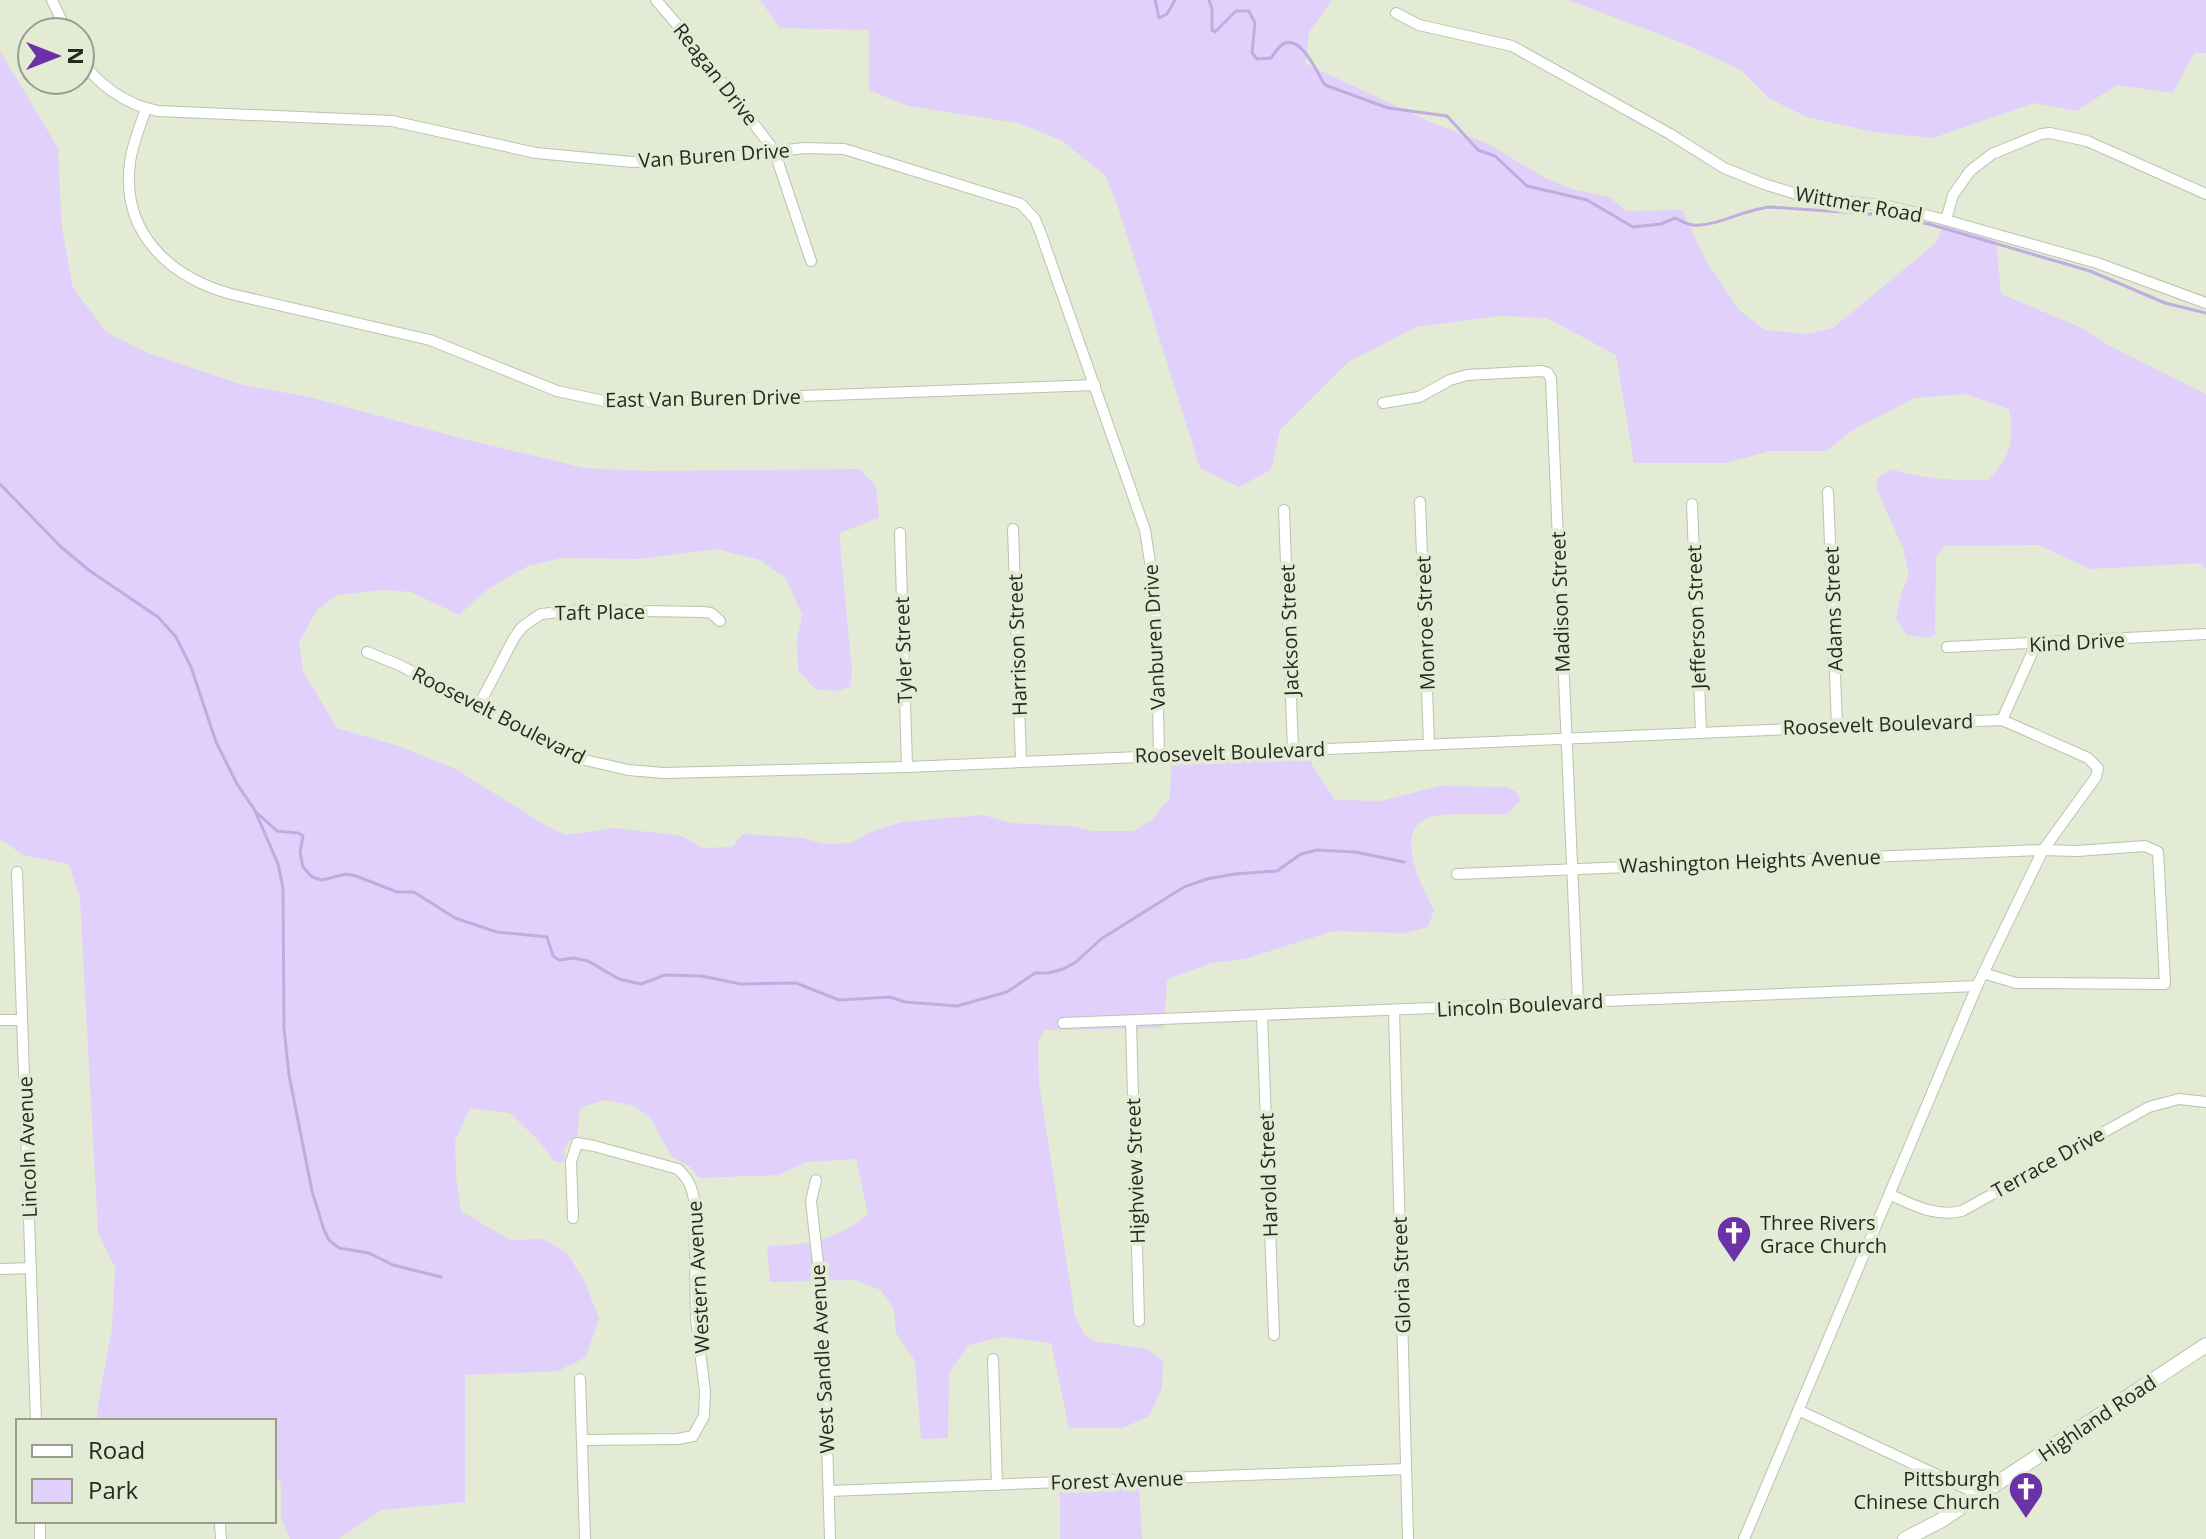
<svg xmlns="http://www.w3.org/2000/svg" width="2206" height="1539" viewBox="0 0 2206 1539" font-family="'Open Sans',sans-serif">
<rect width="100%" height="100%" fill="#e3ebd5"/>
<g fill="#e0d0fb">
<path d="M760,0H1332L1309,32L1306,64L1435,124L1488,144L1545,178L1572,189L1609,197L1627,211L1682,210L1708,264L1738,309L1765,330L1806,334L1833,328L1936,243L1943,225L1996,240L2001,294L2082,328L2108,345L2206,394V569L2201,563L2090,569L2039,545L1945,546L1936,557L1935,635L1927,638L1907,635L1896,619L1901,594L1909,575L1903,548L1877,490V479L1891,469C1922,479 1956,481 1988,480C2011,458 2015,439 2009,409L1965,394L1914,398L1853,430L1826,451H1770L1726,463H1634L1616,355L1547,318L1500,316L1416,327L1348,362L1280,430L1271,470L1239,487L1200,468L1120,213L1106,176L1061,140L1018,123L908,106L869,90V30L780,28Z"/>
<path d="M1568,0H2206V53H2194L2173,93L2117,85L2076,111L2034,103L1933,138L1874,132L1807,117L1770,99L1741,70L1680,42Z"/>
<path d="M0,51L58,148L62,229L73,288L106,332L148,353L243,385L309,397L460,438L584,468L647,471L859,469L876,486L879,518L839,533L852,672L850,687L835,691L815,689L798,670L797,640L802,614L786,578L760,560L717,549L640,559L562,558L528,566L488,589L459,615L411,592L383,590L337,595L317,610L299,642L303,671L337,728L398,746L456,769L543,824L565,835L615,828L682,836L702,848L732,847L743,834L802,838L825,844L852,843L870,832L902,822L983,815L1011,823L1071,826L1093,831H1133L1152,820L1170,798L1171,764L1312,757V765L1335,800L1381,801L1440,786L1508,787L1518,793L1520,801L1507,814C1490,815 1445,812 1431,817C1391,829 1422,887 1434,910L1428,927L1404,933L1333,931L1245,959L1212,963L1167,979L1164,1028L1045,1030L1038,1041L1039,1083L1075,1316L1084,1334L1093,1341L1147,1349L1163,1361L1162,1388L1149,1416L1123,1428H1069L1051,1343L1002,1337L969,1345L949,1372L948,1438L921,1439L915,1361L896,1333L894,1309L881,1290L854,1280L770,1282L767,1246C809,1245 835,1241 868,1214L856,1159L806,1162L779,1175L699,1178L691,1167L672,1157L651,1119L635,1106L605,1100L580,1108L577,1139L569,1141L564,1151L565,1162H555L539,1141L510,1113L470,1108L455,1141L456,1177L461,1211L510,1240L542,1239L566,1252L584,1280L599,1318L586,1357L558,1371L465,1375V1502L381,1510L338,1539H290L281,1518V1485L274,1472V1421H98L97,1411L112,1328L115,1268L98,1232L80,899L69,864L23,855L0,839Z"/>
<path d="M1139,1486L1142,1539H1060V1490Z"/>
</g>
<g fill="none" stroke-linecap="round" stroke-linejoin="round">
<g stroke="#c0ade0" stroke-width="3">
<path d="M1155,0L1159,18L1167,14L1175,0"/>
<path d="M1209,0L1212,9V30L1215,32L1236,11H1249L1255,23L1252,53L1257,59L1271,58C1275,53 1279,45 1285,43C1303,37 1318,75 1325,85L1388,108L1447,116L1478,150L1495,156L1527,186L1587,200L1633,227L1661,224L1675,218C1680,220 1687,225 1693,225C1716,227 1745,209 1770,207L1871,214L1929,224L2090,271L2165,303L2206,313"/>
<path d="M0,484L61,547L90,571L158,617L176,637L191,667L216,742L237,784L256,812L277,831L298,833L303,836L300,853L303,867L312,877L322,880L346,874L356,876L397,892H414L455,918L497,932L547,937L553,956L559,960L574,958L588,961L619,979L641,984L665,975L701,976L741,984L796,983L839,1000L890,997L905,1002L957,1006L1007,992L1035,973H1049L1063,969L1076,962L1101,939L1184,887L1207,879L1235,874L1277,871L1301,854L1317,850L1355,852L1404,862"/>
<path d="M256,813L278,864L283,888L284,1028L289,1075L312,1191L324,1230L329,1240L339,1248L369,1253L393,1265L441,1277"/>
</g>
<defs>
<g id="street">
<path d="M52,0L67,32"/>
<path d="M656,0L680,28L774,150L811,261"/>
<path d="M1396,13L1419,25L1512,46L1670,134L1724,168L1764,184L1803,196L1888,206L1942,219L2097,263L2206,303"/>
<path d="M80,58C98,85 126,105 158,111L392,121L536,153L632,162L703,160L804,148L844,149L1021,204L1035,219L1041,234L1145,530L1156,601L1159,755"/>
<path d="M146,109C140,126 132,145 130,163C121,232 169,277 231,294L430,340L557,391L604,401L643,402L1095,385"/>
<path d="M1946,220L1953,195L1970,171L1992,154L2041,134L2050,133L2087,141L2206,194"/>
<path d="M1383,403L1419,397L1450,380L1467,375L1542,371L1548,373L1551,379L1578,1002"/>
<path d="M1828,492L1837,726"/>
<path d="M1420,502L1429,744"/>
<path d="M1692,504L1701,731"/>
<path d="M1284,510L1293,750"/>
<path d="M1013,529L1021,761"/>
<path d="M900,533L907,767"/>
<path d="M1947,647L2206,634"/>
<path d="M367,652L399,665L585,760L628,770L664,773L907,767L2002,720L2088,758L2098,768L2096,777L2043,850L1977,986L1744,1539"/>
<path d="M479,705L514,638L522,627L541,614L581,610L703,612L711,613L720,621"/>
<path d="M2002,720L2036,644"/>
<path d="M17,872L36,1421"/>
<path d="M1457,874L2043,850L2077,851L2145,846L2158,852L2165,984L2016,983L1983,973"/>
<path d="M1394,1011L1408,1539"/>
<path d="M1262,1015L1274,1335"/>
<path d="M0,1020H22"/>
<path d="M1131,1021L1139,1321"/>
<path d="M1063,1023L1977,986"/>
<path d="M816,1180L811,1201L823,1308L830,1539"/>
<path d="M1891,1195C1915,1206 1935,1217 1962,1211L2149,1107L2179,1099L2206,1102"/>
<path d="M573,1218L571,1162L577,1143L594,1146L678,1169C688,1179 692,1186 694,1200L696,1319L705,1391L704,1416L693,1436L678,1439L582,1440"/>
<path d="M0,1269L31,1268"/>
<path d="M993,1359L997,1485"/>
<path d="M580,1379L585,1539"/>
<path d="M1798,1410L1980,1495"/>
<path d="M829,1491L1406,1469"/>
<path d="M40,1521V1539"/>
<path d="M220,1525L221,1539"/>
</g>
<path id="secondary" d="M1905,1539L1940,1521L2206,1345"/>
</defs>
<use href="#street" stroke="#bac3ad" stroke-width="12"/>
<use href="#secondary" stroke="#bac3ad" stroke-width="16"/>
<use href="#street" stroke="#fff" stroke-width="10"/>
<use href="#secondary" stroke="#fff" stroke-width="14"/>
</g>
<defs>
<symbol id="church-pin" viewBox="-11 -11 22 30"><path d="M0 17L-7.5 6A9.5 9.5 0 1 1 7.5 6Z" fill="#6b31a7" stroke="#e3ebd5"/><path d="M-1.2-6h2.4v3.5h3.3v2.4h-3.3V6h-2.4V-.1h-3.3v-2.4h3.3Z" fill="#fff"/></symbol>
</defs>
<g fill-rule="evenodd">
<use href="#church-pin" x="1714" y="1213" width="40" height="54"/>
<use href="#church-pin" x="2006" y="1469" width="40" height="54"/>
</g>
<g text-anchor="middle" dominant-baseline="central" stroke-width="8" stroke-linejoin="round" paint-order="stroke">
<g font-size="20" fill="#262920" stroke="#e3ebd5">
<text transform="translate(716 74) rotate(52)">Reagan Drive</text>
<text transform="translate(714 155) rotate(-4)">Van Buren Drive</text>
<text transform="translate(1859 204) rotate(10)">Wittmer Road</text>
<text transform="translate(703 398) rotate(-1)">East Van Buren Drive</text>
<text transform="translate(1560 602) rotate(-92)">Madison Street</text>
<text transform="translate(1833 609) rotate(-92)">Adams Street</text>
<text transform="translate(600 612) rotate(-1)">Taft Place</text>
<text transform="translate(1696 617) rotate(-92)">Jefferson Street</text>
<text transform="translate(1425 623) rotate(-92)">Monroe Street</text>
<text transform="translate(1289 630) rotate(-92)">Jackson Street</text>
<text transform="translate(1154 637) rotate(-93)">Vanburen Drive</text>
<text transform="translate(2077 642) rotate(-3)">Kind Drive</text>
<text transform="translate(1017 645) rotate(-92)">Harrison Street</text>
<text transform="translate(903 650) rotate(-92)">Tyler Street</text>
<text transform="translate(499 715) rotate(27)">Roosevelt Boulevard</text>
<text transform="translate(1878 724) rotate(-2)">Roosevelt Boulevard</text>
<text transform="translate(1230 752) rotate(-2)">Roosevelt Boulevard</text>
<text transform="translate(1750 861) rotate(-2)">Washington Heights Avenue</text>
<text transform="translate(1520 1005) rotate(-3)">Lincoln Boulevard</text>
<text transform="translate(27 1147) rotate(-92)">Lincoln Avenue</text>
<text transform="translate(2048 1162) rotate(-29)">Terrace Drive</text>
<text transform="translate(1135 1171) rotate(-92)">Highview Street</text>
<text transform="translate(1268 1175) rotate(-92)">Harold Street</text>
<text transform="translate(1401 1275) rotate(-92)">Gloria Street</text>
<text transform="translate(698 1277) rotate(-93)">Western Avenue</text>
<text transform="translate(822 1359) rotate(-93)">West Sandle Avenue</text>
<text transform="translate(2097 1418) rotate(-34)">Highland Road</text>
<text transform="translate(1117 1480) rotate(-2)">Forest Avenue</text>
</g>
<g font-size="20" fill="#262920" stroke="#e3ebd5" text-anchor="start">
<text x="1760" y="1222">Three Rivers<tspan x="1760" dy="23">Grace Church</tspan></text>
<text x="2000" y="1478" text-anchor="end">Pittsburgh<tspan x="2000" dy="23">Chinese Church</tspan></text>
</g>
</g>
<rect x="16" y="1419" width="260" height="104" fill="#e3ebd5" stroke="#979d8d" stroke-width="2"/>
<rect x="32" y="1445" width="40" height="12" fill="#ffffff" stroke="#979d8d" stroke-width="2"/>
<text x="88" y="1459" font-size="24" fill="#262920">Road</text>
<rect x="32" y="1479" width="40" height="24" fill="#e0d0fb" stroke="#979d8d" stroke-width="2"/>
<text x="88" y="1499" font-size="24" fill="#262920">Park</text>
<g transform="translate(56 56) rotate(90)"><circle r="38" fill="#e3ebd5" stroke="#979d8d" stroke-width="2"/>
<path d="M0-6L14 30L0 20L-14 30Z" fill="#6b31a7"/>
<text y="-12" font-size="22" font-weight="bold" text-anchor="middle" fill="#262920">N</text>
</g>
</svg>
